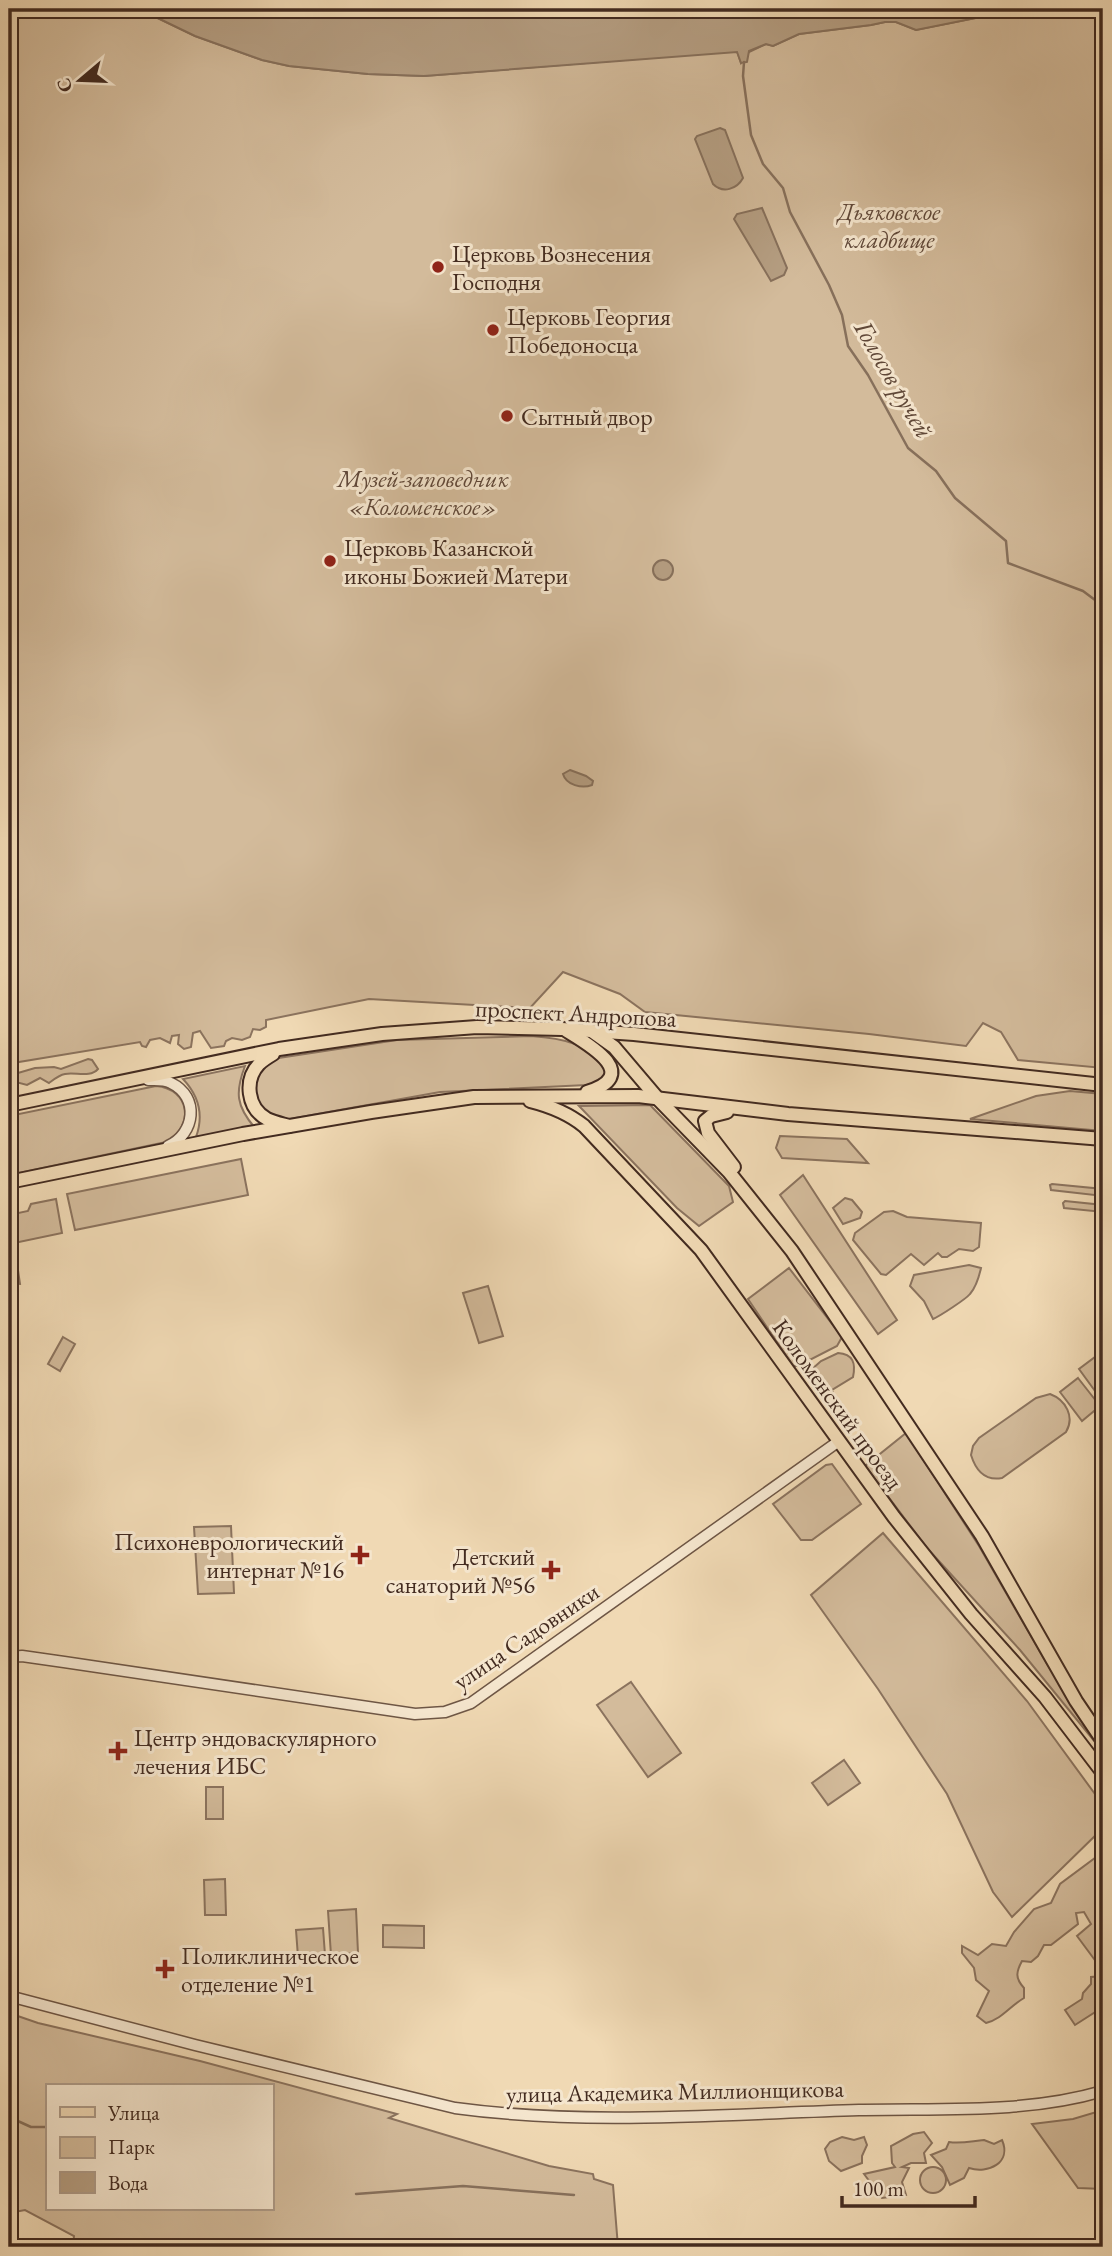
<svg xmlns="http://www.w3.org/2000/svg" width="1112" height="2256" viewBox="0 0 1112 2256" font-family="'EB Garamond',serif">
<rect width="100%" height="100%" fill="#f0d9b4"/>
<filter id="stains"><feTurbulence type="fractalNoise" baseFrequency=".00286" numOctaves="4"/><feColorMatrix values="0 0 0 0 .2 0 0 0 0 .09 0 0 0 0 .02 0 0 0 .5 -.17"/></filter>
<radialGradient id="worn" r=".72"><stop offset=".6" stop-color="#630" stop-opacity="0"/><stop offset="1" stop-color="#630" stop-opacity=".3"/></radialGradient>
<g fill="#d3bb9b" stroke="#8b735e" stroke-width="2" fill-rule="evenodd">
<path d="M9,9H139L195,36L262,60L289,66L368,74L424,76L737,51L741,63L749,52L766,44L773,46L799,34L871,25L885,22H896L916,30L1021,9H1103V1068L1018,1060L1001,1032L983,1023L966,1046L869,1034L645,1012L620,994L563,972L530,1008L369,999L266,1020V1027L260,1030L253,1029L250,1037L242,1040L232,1038L226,1041L224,1046L211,1048L200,1031L193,1033L191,1047L184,1049L178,1044L179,1035L172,1036L170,1043L160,1038L150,1040L146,1047L142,1046L140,1042L19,1062L9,1067Z"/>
<path d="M531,1036C561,1038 591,1043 607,1071L599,1083L587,1085L440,1092L284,1120L265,1113L256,1099L255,1083L259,1071L272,1059L397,1040Z"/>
<path d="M88,1059L92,1060L98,1069C90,1078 76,1072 65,1074C59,1075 53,1080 49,1083L40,1078L27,1085L16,1082L9,1086V1073H18L35,1068L54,1067L61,1069Z"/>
<path d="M245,1066C235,1092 236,1106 255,1128L196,1137C204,1115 199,1096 183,1079Z"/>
<path d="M156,1086C190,1089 195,1126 166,1142L9,1175V1116Z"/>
<path d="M1070,1091L1103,1094V1131L970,1119L1036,1096Z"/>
<path d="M650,1105L729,1186L733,1202L699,1226L677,1208L579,1106Z"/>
<path d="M780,1136L847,1139L868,1163L782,1158L776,1148Z"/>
<path d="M241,1159L248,1195L75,1230L67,1194Z"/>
<path d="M803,1175L897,1320L878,1334L780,1195Z"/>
<path d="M1052,1184L1103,1189V1196L1051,1190L1050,1185Z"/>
<path d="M845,1198L852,1200L862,1212L860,1218L843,1224L833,1208Z"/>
<path d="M56,1199L62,1233L14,1243L20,1284L9,1283V1215L28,1211L31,1204Z"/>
<path d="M1065,1201L1103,1205V1212L1064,1208L1063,1203Z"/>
<path d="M893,1211L907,1217L981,1223L979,1247L973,1251L959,1249L947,1257H942L938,1253L924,1265L911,1254L886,1275L881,1274L853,1240L855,1233L884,1212Z"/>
<path d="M969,1265L981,1268C979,1277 976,1287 970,1294C966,1299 940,1316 933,1319L924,1301L910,1286L914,1275Z"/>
<path d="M789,1268L842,1337L837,1346L798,1366H793L748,1299Z"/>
<path d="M488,1286L503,1336L479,1343L463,1293Z"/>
<path d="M63,1337L75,1344L60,1371L48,1364Z"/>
<path d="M838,1353C853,1354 856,1363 853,1377L832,1390L833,1393L827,1395L818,1394L810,1381L811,1370L821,1361Z"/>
<path d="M1095,1357L1103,1369V1402L1079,1369Z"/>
<path d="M1078,1378L1100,1406L1082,1421L1060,1392Z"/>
<path d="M1050,1394C1066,1400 1075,1417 1066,1432L1002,1478C986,1481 976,1471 971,1455L973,1446L979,1438L1036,1398Z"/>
<path d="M906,1433L979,1546L1047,1664L1097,1740L1095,1742L1020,1650L927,1548L865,1466Z"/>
<path d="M832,1464L861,1504L812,1540H801L773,1504L826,1465Z"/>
<path d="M231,1526L234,1593L198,1594L194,1527Z"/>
<path d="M883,1533L1027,1701L1103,1805V1828L1012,1917L993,1892L947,1794L878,1689L811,1595Z"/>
<path d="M631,1682L681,1753L648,1777L597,1705Z"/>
<path d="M844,1760L860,1783L828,1805L812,1783Z"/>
<rect x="206" y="1787" width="17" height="32"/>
<path d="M1103,1852V1971L1077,1936L1091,1924L1084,1912L1076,1913L1078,1924L1051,1945H1044L1038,1956L1031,1962L1022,1961C1016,1972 1015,1978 1024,1988V1998C1010,2006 1002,2019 986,2023L977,2016L989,1991L976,1980L974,1968L962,1953V1946L978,1955L992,1944L1006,1946L1014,1932L1034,1909L1051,1903L1060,1884Z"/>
<path d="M225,1879L226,1915H205L204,1880Z"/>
<path d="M356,1909L358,1953L331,1955L328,1911Z"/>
<path d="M383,1925L424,1926V1948L383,1947Z"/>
<path d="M323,1928L325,1955L298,1957L296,1930Z"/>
<path d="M1103,1976V1995L1100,1996L1103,2007L1075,2025L1065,2010L1082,1999L1083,1993L1091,1984V1977Z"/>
<path d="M9,2013L38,2023L200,2061L397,2114L389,2118L549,2166L593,2174L594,2179L613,2185L618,2247H73L74,2236L25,2210L9,2213ZM47,2086H271V2209H47Z"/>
<path d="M1103,2110V2189L1078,2188L1032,2124L1073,2119Z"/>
<path d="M924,2132L932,2143L924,2153L926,2163H911L902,2167L909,2168L902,2182L906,2195L882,2198L864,2174L895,2167L892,2163L891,2146L913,2134Z"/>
<path d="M842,2137L854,2140L864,2137L867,2145L862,2156V2163L841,2171L829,2161L825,2149L830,2142Z"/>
<path d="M984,2140L994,2144L1002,2140C1012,2163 988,2174 969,2168L964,2178L950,2185L942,2167L931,2155L946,2149L949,2142C961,2144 972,2141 984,2140Z"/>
<circle cx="933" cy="2180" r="13"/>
</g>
<g fill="#b59e82" stroke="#87705b" stroke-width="2">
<path d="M139,9H1021L916,30L896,22H885L871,25L799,34L773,46L766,44L749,51L747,62L741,63L737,52L424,76L368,74L289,66L262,60L195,36Z"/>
<path d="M720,128L725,130L743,178C737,189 723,194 713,184L695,139L697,136Z"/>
<path d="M762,208L787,268L784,275L771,281L734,219L737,214Z"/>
<circle cx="663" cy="570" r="10"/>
<path d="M570,770L586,776L593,781L592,785C582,789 566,785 563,774Z"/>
</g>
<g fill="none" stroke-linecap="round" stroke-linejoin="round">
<g stroke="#87705b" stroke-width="2.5">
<path d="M744,62L743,76L751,135L763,164L783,188L790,212L829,285L842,315L848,346L868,375L908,448L936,471L955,498L1006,541L1008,563L1083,591L1103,606"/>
<path d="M9,2117L31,2127H47"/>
<path d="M356,2194L463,2186L574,2195"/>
</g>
<defs>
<g id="minor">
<path d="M148,1080C156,1080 164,1079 171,1083C200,1097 195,1134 168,1146"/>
<path d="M9,1657L22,1656L64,1662L415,1714L445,1712L471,1703L839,1441"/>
<path d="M9,1996L195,2045L455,2108C587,2126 726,2114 859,2110C940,2108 1025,2114 1103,2091"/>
</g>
<g id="major">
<path d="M567,1031C590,1045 642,1075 587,1092"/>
<path d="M593,1032L614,1047L659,1100L729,1172L792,1251L982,1536L1076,1701L1103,1741"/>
<path d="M273,1054C268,1057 263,1060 259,1064C244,1080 247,1108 267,1119C273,1122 282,1124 289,1126"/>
<path d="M530,1101C550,1106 568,1113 584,1126L701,1250L894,1517L971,1614L1045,1697L1103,1773"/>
<path d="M9,1105L279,1049L382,1034L477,1027L562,1029L634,1034L1103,1085"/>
<path d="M727,1112L711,1116L705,1121L708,1133L734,1167"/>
<path d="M9,1182L243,1134L371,1112L474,1097L638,1096L788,1114L1103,1139"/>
</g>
</defs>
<use href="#minor" stroke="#6e5645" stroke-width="13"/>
<use href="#major" stroke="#432b20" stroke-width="16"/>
<use href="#minor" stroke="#f5e6ce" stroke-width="10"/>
<use href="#major" stroke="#f0d9b4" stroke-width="12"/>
</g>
<g fill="#8f2418" stroke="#f5e6ce" stroke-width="2.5">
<circle cx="438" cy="267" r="7"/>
<circle cx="493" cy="330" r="7"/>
<circle cx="507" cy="416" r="7"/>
<circle cx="330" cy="561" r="7"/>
<path d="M356.5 1544.5h7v7h7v7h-7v7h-7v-7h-7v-7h7z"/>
<path d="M547.5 1559.5h7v7h7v7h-7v7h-7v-7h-7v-7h7z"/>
<path d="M114.5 1740.5h7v7h7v7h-7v7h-7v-7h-7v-7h7z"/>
<path d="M161.5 1958.5h7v7h7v7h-7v7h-7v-7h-7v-7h7z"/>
</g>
<g text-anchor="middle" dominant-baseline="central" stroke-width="6" stroke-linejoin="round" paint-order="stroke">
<g font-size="24" font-style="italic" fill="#604839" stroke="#f5e6ce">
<text x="889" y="211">Дьяковское<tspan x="889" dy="28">кладбище</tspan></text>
<text x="423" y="478">Музей-заповедник<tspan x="423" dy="28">«Коломенское»</tspan></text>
</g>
<g font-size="24" fill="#432b20" stroke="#f5e6ce" text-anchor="start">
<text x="452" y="253">Церковь Вознесения<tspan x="452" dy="28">Господня</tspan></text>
<text x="507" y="316">Церковь Георгия<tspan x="507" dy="28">Победоносца</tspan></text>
<text x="521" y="416">Сытный двор</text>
<text x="344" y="547">Церковь Казанской<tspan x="344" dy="28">иконы Божией Матери</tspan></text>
<text x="344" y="1541" text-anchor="end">Психоневрологический<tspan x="344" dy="28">интернат №16</tspan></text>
<text x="535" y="1556" text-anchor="end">Детский<tspan x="535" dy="28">санаторий №56</tspan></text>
<text x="134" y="1737">Центр эндоваскулярного<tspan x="134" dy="28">лечения ИБС</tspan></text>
<text x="181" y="1955">Поликлиническое<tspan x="181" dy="28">отделение №1</tspan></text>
</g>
<g font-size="24" fill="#432b20" stroke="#f5e6ce">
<text transform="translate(576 1013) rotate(3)">проспект Андропова</text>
<text transform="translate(838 1404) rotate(54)">Коломенский проезд</text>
<text transform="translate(526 1636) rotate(-34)">улица Садовники</text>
<text transform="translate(675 2091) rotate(-1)">улица Академика Миллионщикова</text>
</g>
<g font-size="26" font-style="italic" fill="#604838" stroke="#f5e6ce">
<text transform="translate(894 379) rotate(60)">Голосов ручей</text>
</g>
</g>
<rect width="1112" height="2256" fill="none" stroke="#f0d9b4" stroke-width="35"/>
<rect x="10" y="10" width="1091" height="2235" fill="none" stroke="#432b20" stroke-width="3.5"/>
<rect x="18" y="18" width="1077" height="2221" fill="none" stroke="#432b20" stroke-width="2"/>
<rect x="46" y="2084" width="228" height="126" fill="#f5e6ce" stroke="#ae9b88" stroke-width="2"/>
<rect x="60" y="2107" width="35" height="10" fill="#f0d9b4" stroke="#ae9b88" stroke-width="2"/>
<text x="108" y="2120" font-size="21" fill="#432b20">Улица</text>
<rect x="60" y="2137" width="35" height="21" fill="#d3bb9b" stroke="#ae9b88" stroke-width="2"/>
<text x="108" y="2154" font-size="21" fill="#432b20">Парк</text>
<rect x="60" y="2172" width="35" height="21" fill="#b59e82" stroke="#ae9b88" stroke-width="2"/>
<text x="108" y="2190" font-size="21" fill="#432b20">Вода</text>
<g transform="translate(80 80) rotate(251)" stroke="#f5e6ce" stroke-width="5" paint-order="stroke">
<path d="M0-5L12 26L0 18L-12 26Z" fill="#432b20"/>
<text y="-10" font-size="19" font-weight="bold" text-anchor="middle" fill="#432b20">С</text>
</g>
<path d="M842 2196v10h133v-10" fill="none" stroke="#432b20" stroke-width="3.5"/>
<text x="853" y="2196" font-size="21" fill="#432b20" stroke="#f5e6ce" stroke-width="5" paint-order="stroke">100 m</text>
<rect width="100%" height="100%" filter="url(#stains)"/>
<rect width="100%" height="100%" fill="url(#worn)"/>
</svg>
